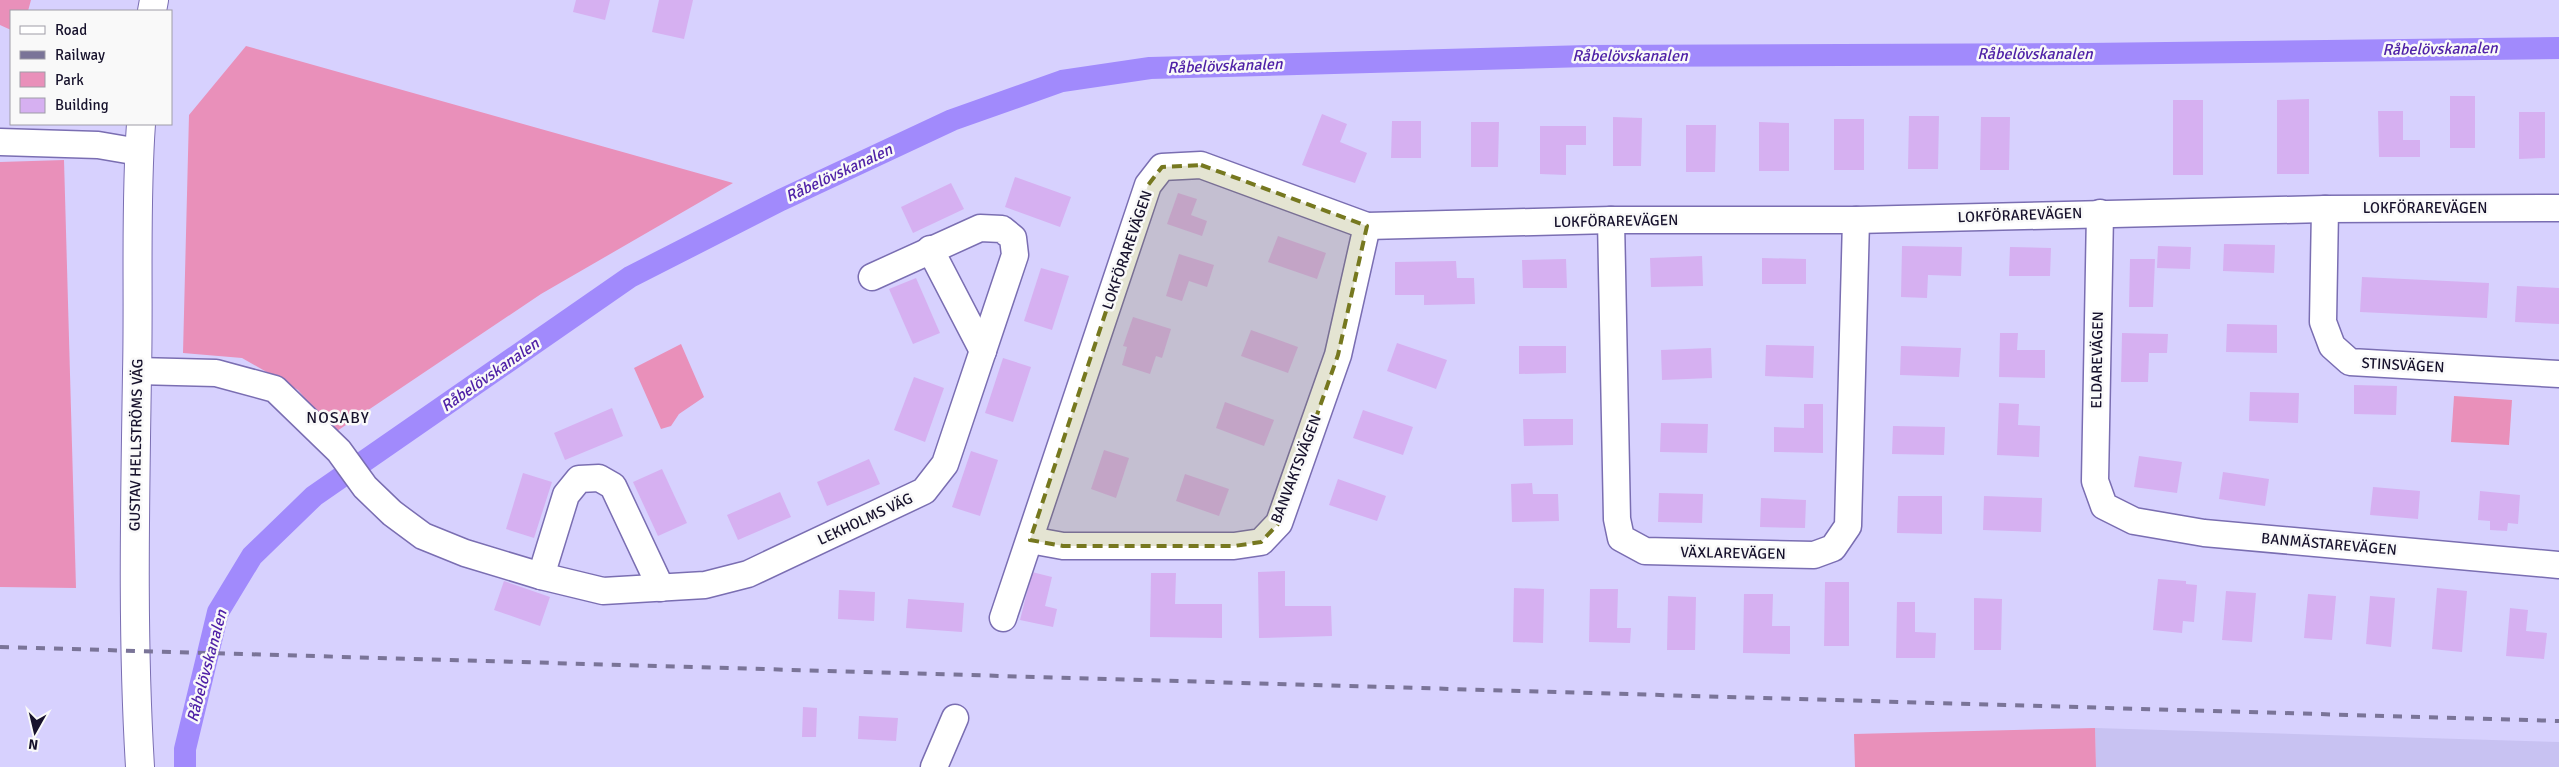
<svg xmlns="http://www.w3.org/2000/svg" width="2559" height="767" viewBox="0 0 2559 767" font-family="Signika,sans-serif">
<rect width="100%" height="100%" fill="#d7d1fe"/>
<path fill="#c8c2f2" d="M2095,728L2559,742V767H2096Z"/>
<g fill="#e990ba">
<path d="M0,0H31L28,11H11V30L0,25Z"/>
<path d="M246,46L733,183L541,294L334,433L298,390L242,358L183,353L189,115Z"/>
<path d="M64,160L76,588L0,587V162Z"/>
<path d="M681,344L704,397L679,414L671,426L661,429L634,368Z"/>
<path d="M2454,396L2512,400L2509,445L2451,442Z"/>
<path d="M2095,728L2096,767H1855L1854,734Z"/>
</g>
<g fill="none" stroke-linecap="round" stroke-linejoin="round">
<path stroke="#a18afc" stroke-width="22" d="M185,767V749L218,612L252,556L314,496L630,277L781,200L952,120L1062,81L1150,68L1587,56L2086,54L2559,48"/>
</g>
<g fill="#d6b0f1">
<path d="M576,0H610L605,20L573,12Z"/>
<path d="M659,0H693L684,39L652,32Z"/>
<rect x="2450" y="96" width="25" height="52"/>
<path d="M2309,99V174H2277V100Z"/>
<rect x="2173" y="100" width="30" height="75"/>
<path d="M2378,111H2403V140H2420V157H2379Z"/>
<path d="M2519,112H2545V158L2519,159Z"/>
<path d="M1322,114L1347,124L1340,142L1367,153L1355,183L1302,165Z"/>
<path d="M1909,116H1939L1938,169H1908Z"/>
<path d="M1613,117L1642,118L1641,166H1613Z"/>
<path d="M1981,117H2010L2009,170H1980Z"/>
<rect x="1834" y="119" width="30" height="51"/>
<path d="M1392,121H1421V158H1391Z"/>
<path d="M1471,122H1499L1498,167H1471Z"/>
<path d="M1759,122L1789,123V171H1759Z"/>
<path d="M1686,125H1716L1715,172H1686Z"/>
<path d="M1540,126H1586V145H1566V175L1540,174Z"/>
<path d="M1015,177L1071,197L1060,227L1005,207Z"/>
<path d="M951,183L964,209L913,233L901,207Z"/>
<path d="M1178,193L1197,199L1191,215L1207,221L1202,236L1167,224Z"/>
<path d="M1278,236L1326,253L1317,279L1268,262Z"/>
<path d="M2224,244L2275,245L2274,273L2223,271Z"/>
<path d="M1902,246L1962,247L1961,276L1928,275L1927,298L1901,297Z"/>
<path d="M2158,246L2191,247L2190,269L2157,268Z"/>
<path d="M2010,247L2051,248L2050,276H2009Z"/>
<path d="M1179,254L1214,265L1207,287L1189,281L1182,301L1166,296Z"/>
<path d="M1702,256L1703,286L1651,287L1650,258Z"/>
<path d="M1762,258L1806,259V284H1762Z"/>
<path d="M1566,259L1567,288H1523L1522,260Z"/>
<path d="M2130,259H2155L2153,307H2129Z"/>
<path d="M1456,261L1457,278H1474L1475,304L1424,305V295H1395V262Z"/>
<path d="M1041,268L1069,276L1052,330L1024,321Z"/>
<path d="M2362,277L2489,283L2487,318L2360,312Z"/>
<path d="M916,278L940,333L913,344L889,289Z"/>
<path d="M2517,286L2559,288V324L2515,322Z"/>
<path d="M1133,317L1171,329L1162,358L1156,356L1150,374L1122,365L1127,347L1123,346Z"/>
<path d="M2227,324L2277,325V353L2226,352Z"/>
<path d="M1251,330L1298,347L1288,373L1241,356Z"/>
<path d="M2000,333H2018L2017,350H2045V378L1999,377Z"/>
<path d="M2122,333L2168,334L2167,353H2149L2148,382H2121Z"/>
<path d="M1397,343L1447,360L1436,389L1387,371Z"/>
<path d="M1766,345L1814,346L1813,378L1765,376Z"/>
<path d="M1519,346H1566V373L1519,374Z"/>
<path d="M1901,346L1961,348L1959,377L1900,375Z"/>
<path d="M1711,348L1712,378L1662,380L1661,350Z"/>
<path d="M1003,358L1031,367L1013,422L985,413Z"/>
<path d="M914,377L944,388L925,442L894,430Z"/>
<path d="M2354,385L2397,386L2396,415L2354,414Z"/>
<path d="M2250,392L2299,393L2298,423L2249,421Z"/>
<path d="M1225,402L1274,420L1264,446L1216,428Z"/>
<path d="M1999,403L2019,404L2018,425L2040,426L2039,457L1997,455Z"/>
<path d="M1804,404H1823V453L1774,452V427L1804,428Z"/>
<path d="M612,408L623,436L565,460L554,433Z"/>
<path d="M1363,410L1413,427L1403,455L1353,438Z"/>
<path d="M1523,419H1573V445L1524,446Z"/>
<path d="M1661,423L1708,424L1707,453L1660,452Z"/>
<path d="M1893,426L1945,427L1944,455L1892,454Z"/>
<path d="M1104,450L1129,458L1116,498L1091,489Z"/>
<path d="M971,451L998,460L980,516L952,507Z"/>
<path d="M2139,456L2182,462L2177,493L2134,487Z"/>
<path d="M869,459L880,484L827,506L817,482Z"/>
<path d="M662,469L687,523L658,536L633,482Z"/>
<path d="M2223,472L2269,479L2265,506L2219,499Z"/>
<path d="M523,473L552,482L534,538L506,529Z"/>
<path d="M1185,474L1229,489L1219,516L1176,501Z"/>
<path d="M1338,479L1386,496L1377,521L1329,505Z"/>
<path d="M1532,483L1533,494H1558L1559,521L1512,522L1511,484Z"/>
<path d="M2373,487L2420,491L2418,519L2370,515Z"/>
<path d="M2480,491L2520,495L2518,524L2508,523L2507,531L2490,530V521L2478,520Z"/>
<path d="M780,492L791,517L738,540L727,515Z"/>
<path d="M1659,493L1703,494L1702,523L1658,522Z"/>
<path d="M1898,496H1942V534L1897,533Z"/>
<path d="M1984,496L2042,498L2041,532L1983,530Z"/>
<path d="M1761,498L1806,500L1805,528L1760,527Z"/>
<path d="M1285,571V606H1331L1332,636L1259,638L1258,572Z"/>
<path d="M1032,572L1052,577L1045,606L1057,609L1053,627L1020,620Z"/>
<path d="M1151,573H1176L1175,604H1222V638L1150,637Z"/>
<path d="M2158,579L2186,581V584L2197,585L2194,622L2183,621L2182,633L2153,630Z"/>
<path d="M504,581L550,597L540,626L494,610Z"/>
<path d="M1825,582H1849V646H1824Z"/>
<path d="M1514,588L1544,589L1543,643L1513,642Z"/>
<path d="M2437,588L2467,591L2462,652L2432,649Z"/>
<path d="M1590,589H1618L1617,628H1631L1630,643L1589,642Z"/>
<path d="M839,590L875,592L874,621L838,619Z"/>
<path d="M2226,591L2256,593L2252,642L2222,640Z"/>
<path d="M1744,594H1773L1772,626H1790V654L1743,653Z"/>
<path d="M2308,594L2336,596L2332,640L2304,638Z"/>
<path d="M1668,596L1696,597L1695,650H1667Z"/>
<path d="M2370,596L2395,598L2391,647L2366,644Z"/>
<path d="M1974,598L2002,599L2001,650H1974Z"/>
<path d="M908,599L964,603L962,632L906,628Z"/>
<path d="M1897,602H1915V632L1936,633L1935,658H1896Z"/>
<path d="M2510,608L2528,610L2526,631L2547,633L2544,659L2506,656Z"/>
<path d="M803,707L817,708L816,737H802Z"/>
<path d="M859,716L898,718L896,741L858,739Z"/>
</g>
<g fill="none" stroke-linecap="round" stroke-linejoin="round">
<defs>
<g id="minor">
<path d="M0,142L98,145L139,152"/>
<path d="M2325,209L2323,322L2332,346L2350,362L2559,374"/>
<path d="M2100,213L2095,481L2104,506L2134,521L2204,533L2559,565"/>
<path d="M1611,220L1617,519L1621,538L1645,551L1814,555L1833,548L1848,526L1856,220"/>
<path d="M930,249L983,351"/>
<path d="M137,371L216,373L275,389L339,451L365,487L392,513L423,536L465,553L541,576L603,591L705,585L748,574L924,491L945,464L1015,255L1013,238L1002,229L980,228L872,277"/>
<path d="M1030,540L1063,546H1234L1261,542L1279,523L1338,355L1367,226"/>
<path d="M541,576L566,495L579,479L599,478L613,486L661,588"/>
<path d="M1003,618L1148,185L1162,167L1201,165L1367,226L1611,220H1856L2325,209L2559,208"/>
<path d="M934,767L955,718"/>
</g>
<g id="tertiary">
<path d="M152,11L154,0"/>
<path d="M140,767C132,636 135,505 137,373C139,290 135,207 141,124"/>
</g>
</defs>
<use href="#minor" stroke="#7a6eb2" stroke-width="29"/>
<use href="#tertiary" stroke="#7a6eb2" stroke-width="30"/>
<use href="#minor" stroke="#fff" stroke-width="26"/>
<use href="#tertiary" stroke="#fff" stroke-width="28"/>
<path stroke="#7a7498" stroke-width="4" stroke-dasharray="9 9" stroke-linecap="butt" d="M0,647L2559,721"/>
</g>
<path fill="#76781f" fill-opacity="0.2" stroke="#76781f" stroke-width="4" stroke-dasharray="10 6" stroke-linejoin="round" d="M1201,165L1367,226L1338,355L1279,523L1261,542L1234,546H1063L1030,540L1148,185L1162,167Z"/>
<g text-anchor="middle" dominant-baseline="central" stroke-width="5" stroke-linejoin="round" paint-order="stroke">
<g font-size="15" fill="#17122c" stroke="#f9f9f9">
<text x="2425" y="208">LOKFÖRAREVÄGEN</text>
<text transform="translate(2020 215) rotate(-2)">LOKFÖRAREVÄGEN</text>
<text transform="translate(1616 221) rotate(-1)">LOKFÖRAREVÄGEN</text>
<text transform="translate(1127 250) rotate(-71)">LOKFÖRAREVÄGEN</text>
<text transform="translate(2097 360) rotate(-89)">ELDAREVÄGEN</text>
<text transform="translate(2403 365) rotate(3)">STINSVÄGEN</text>
<text transform="translate(136 445) rotate(-89)">GUSTAV HELLSTRÖMS VÄG</text>
<text transform="translate(1296 469) rotate(-69)">BANVAKTSVÄGEN</text>
<text transform="translate(865 519) rotate(-25)">LEKHOLMS VÄG</text>
<text transform="translate(2329 544) rotate(5)">BANMÄSTAREVÄGEN</text>
<text transform="translate(1733 553) rotate(1)">VÄXLAREVÄGEN</text>
</g>
<g font-size="16" font-style="italic" fill="#5022a7" stroke="#f9f9f9">
<text transform="translate(2440 49) rotate(-1)">Råbelövskanalen</text>
<text x="2035" y="54">Råbelövskanalen</text>
<text x="1630" y="56">Råbelövskanalen</text>
<text transform="translate(1225 66) rotate(-2)">Råbelövskanalen</text>
<text transform="translate(839 173) rotate(-25)">Råbelövskanalen</text>
<text transform="translate(490 375) rotate(-35)">Råbelövskanalen</text>
<text transform="translate(207 666) rotate(-75)">Råbelövskanalen</text>
</g>
<g font-size="16" letter-spacing="1" fill="#17122c" stroke="#f9f9f9">
<text x="338" y="418">NOSABY</text>
</g>
</g>
<rect x="10" y="10" width="162" height="115" fill="#f9f9f9" stroke="#9f9da7"/>
<rect x="20" y="26" width="25" height="8" fill="#ffffff" stroke="#9f9da7"/>
<text x="55" y="35" font-size="15" fill="#17122c">Road</text>
<rect x="20" y="51" width="25" height="8" fill="#7a7498" stroke="#9f9da7"/>
<text x="55" y="60" font-size="15" fill="#17122c">Railway</text>
<rect x="20" y="72" width="25" height="15" fill="#e990ba" stroke="#9f9da7"/>
<text x="55" y="85" font-size="15" fill="#17122c">Park</text>
<rect x="20" y="98" width="25" height="15" fill="#d6b0f1" stroke="#9f9da7"/>
<text x="55" y="110" font-size="15" fill="#17122c">Building</text>
<g transform="translate(35 732) rotate(188)" stroke="#f9f9f9" stroke-width="4" paint-order="stroke">
<path d="M0-4L9 19L0 12L-9 19Z" fill="#17122c"/>
<text y="-8" font-size="14" font-weight="bold" text-anchor="middle" fill="#17122c">N</text>
</g>
</svg>
